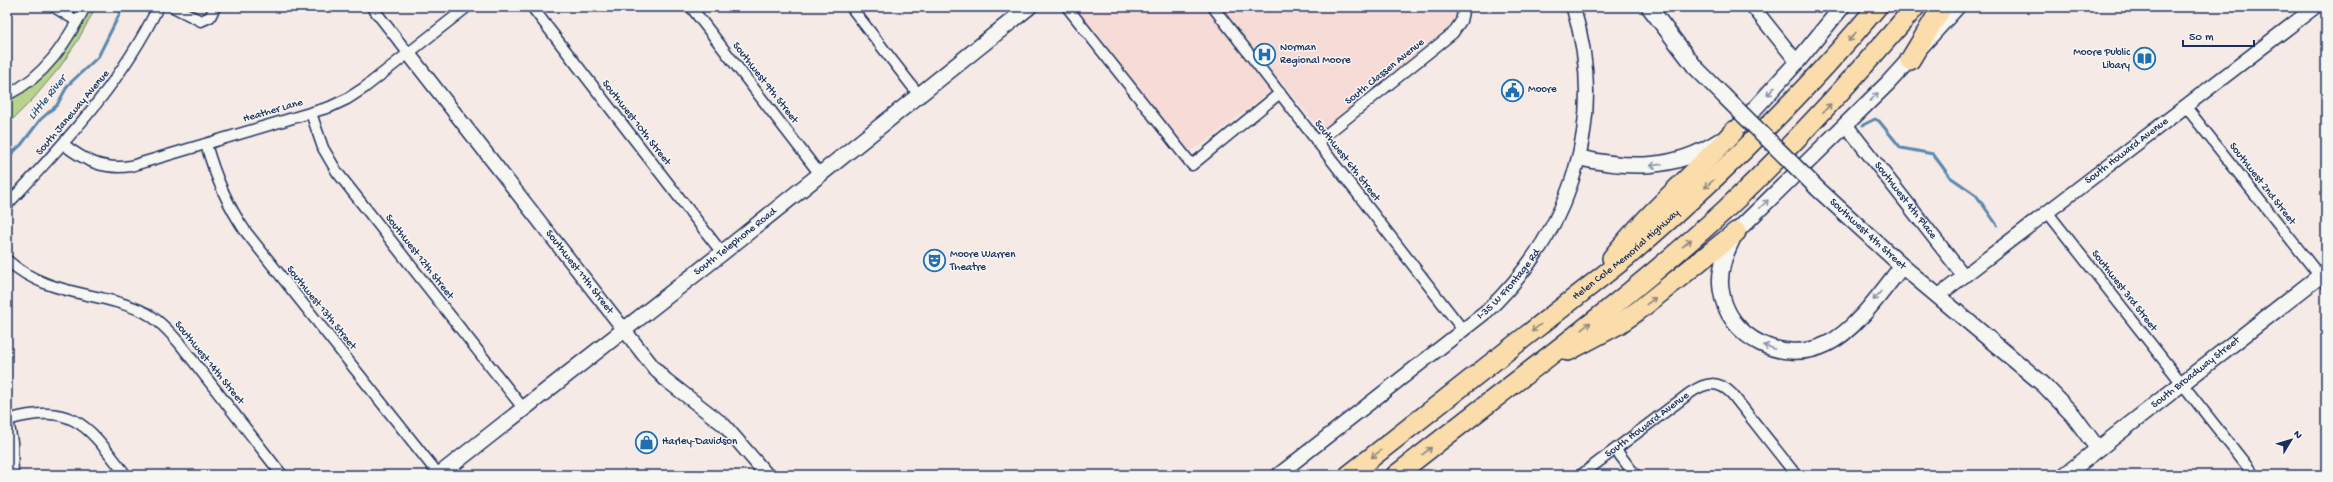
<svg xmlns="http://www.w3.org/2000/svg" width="2333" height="482" viewBox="0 0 2333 482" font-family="'Gochi Hand',sans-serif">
<rect width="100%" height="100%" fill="#f6eae6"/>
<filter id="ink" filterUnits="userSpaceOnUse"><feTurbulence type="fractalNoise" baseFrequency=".025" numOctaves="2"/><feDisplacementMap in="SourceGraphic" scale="8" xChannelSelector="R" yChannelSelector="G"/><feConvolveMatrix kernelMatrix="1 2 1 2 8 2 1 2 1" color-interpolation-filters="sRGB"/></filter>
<g filter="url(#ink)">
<path fill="#f6dbd7" d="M1076,7H1474L1321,131L1282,82L1199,147L1187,151Z"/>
<path fill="#b9d38a" stroke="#6a8174" d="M85,7H96L78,40L60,67L33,99L7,125V91C45,68 60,43 85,7Z"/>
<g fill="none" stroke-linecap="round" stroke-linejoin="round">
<g stroke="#5988ae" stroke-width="3">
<path d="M1863,125L1875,119L1879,121L1901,148L1933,154L1950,177L1976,195L1997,225"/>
<path d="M7,158L21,145L40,120L57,105L68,85L98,57L123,7"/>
</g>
<defs>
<g id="minor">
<path d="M54,7L77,21"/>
<path d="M173,7L201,21L210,17L215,7"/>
<path d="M372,7L408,53"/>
<path d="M532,7L722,253"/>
<path d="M691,7L819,173"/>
<path d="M851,7L919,95"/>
<path d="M1011,7L1018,16"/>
<path d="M1067,7L1192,165L1280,93"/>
<path d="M1213,7L1463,330"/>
<path d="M7,95C46,76 65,44 85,7"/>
<path d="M2186,107L2326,284"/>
<path d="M311,113L323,148L337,172L523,408"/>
<path d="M1317,142L1453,33L1461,21L1464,7"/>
<path d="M63,144C85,161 103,170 131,166L330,107L347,99L364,88L467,7"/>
<path d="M206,144C215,176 227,205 246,232L439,475"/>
<path d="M7,205C64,143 121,84 158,7"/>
<path d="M2048,213L2254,475"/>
<path d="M7,260C49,298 99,290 146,313C159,320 170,332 180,344L282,475"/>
<path d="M7,415L12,442L13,475"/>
<path d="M8,420C75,401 89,428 126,475"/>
<path d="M1616,450L1635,475"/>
<path id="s1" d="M1581,475L1690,393C1706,382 1718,380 1732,394L1796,475"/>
</g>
<g id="tertiary">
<path d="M1753,7L1797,62"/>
<path id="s2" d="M408,53L654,368L666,380L724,425L767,475"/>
<path id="s3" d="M1846,125L1964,276"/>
<path id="s4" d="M1938,296L2315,7"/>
<path id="s5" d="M1278,475L1486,312C1570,232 1609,121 1573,7"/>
</g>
<g id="secondary">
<path d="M1649,7L1695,67L1724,96"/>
<path d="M1738,127L1797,62L1842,7"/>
<path d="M1580,158C1629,169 1675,170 1719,141"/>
<path id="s6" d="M1818,189L1902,266L2044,385L2073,415L2098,449"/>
<path d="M1902,266C1883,290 1855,331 1827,344C1784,365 1727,339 1721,289C1718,268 1727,250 1736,232L1888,83L1957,7"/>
<path id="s7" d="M439,475L722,253L1029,7"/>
<path id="s8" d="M2065,475L2326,271"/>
</g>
<g id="motorway">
<path d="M1910,60L1942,7"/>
<path d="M1612,258C1648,212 1694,175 1734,131"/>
<path d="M1568,351L1619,324L1639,310L1736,232"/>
<path id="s9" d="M1349,475L1628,256C1717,179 1801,98 1877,7"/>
<path d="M1396,475C1506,388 1621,305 1725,210C1793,146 1854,78 1915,7"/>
</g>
</defs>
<use href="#minor" stroke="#1b2f5e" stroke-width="13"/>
<use href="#tertiary" stroke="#1b2f5e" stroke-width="16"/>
<use href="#secondary" stroke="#1b2f5e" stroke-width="18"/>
<use href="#motorway" stroke="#1b2f5e" stroke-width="22"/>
<use href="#minor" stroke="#f6f6f2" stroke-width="10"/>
<use href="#tertiary" stroke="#f6f6f2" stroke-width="13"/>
<use href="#secondary" stroke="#f6f6f2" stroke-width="15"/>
<use href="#motorway" stroke="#fbddab" stroke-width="19"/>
<defs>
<path id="secondary-bridge" d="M1724,96L1818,189"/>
</defs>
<use href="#secondary-bridge" stroke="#1b2f5e" stroke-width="18" stroke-linecap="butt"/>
<use href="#secondary-bridge" stroke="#f6f6f2" stroke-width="15"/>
</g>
<defs><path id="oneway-shaft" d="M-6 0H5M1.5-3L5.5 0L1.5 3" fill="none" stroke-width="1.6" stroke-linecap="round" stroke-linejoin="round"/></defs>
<g stroke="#8b8684">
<use href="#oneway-shaft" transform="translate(1852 37) rotate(130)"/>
<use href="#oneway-shaft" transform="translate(1827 108) rotate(-47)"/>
<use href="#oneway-shaft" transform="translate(1709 184) rotate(138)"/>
<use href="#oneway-shaft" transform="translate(1687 243) rotate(-41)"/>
<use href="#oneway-shaft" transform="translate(1651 301) rotate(-37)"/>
<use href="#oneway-shaft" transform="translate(1586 326) rotate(-38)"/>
<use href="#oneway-shaft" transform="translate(1536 328) rotate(142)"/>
<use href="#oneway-shaft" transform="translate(1427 451) rotate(-38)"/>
<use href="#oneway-shaft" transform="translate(1376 454) rotate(142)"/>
</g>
<g stroke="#8892a8">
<use href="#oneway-shaft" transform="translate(1771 91) rotate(133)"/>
<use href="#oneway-shaft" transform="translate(1874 97) rotate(-45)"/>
<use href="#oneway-shaft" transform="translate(1656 165) rotate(172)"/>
<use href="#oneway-shaft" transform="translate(1764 204) rotate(-44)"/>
<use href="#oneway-shaft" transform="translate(1877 296) rotate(131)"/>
<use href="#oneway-shaft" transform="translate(1769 347) rotate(-161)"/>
</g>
</g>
<defs>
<symbol id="hospital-ring" viewBox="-11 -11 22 22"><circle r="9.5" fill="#f6f6f2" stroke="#1f6fb2" stroke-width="1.5"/><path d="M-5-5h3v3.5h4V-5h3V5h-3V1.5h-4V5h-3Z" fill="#1f6fb2"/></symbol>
<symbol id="library-ring" viewBox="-11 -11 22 22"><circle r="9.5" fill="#f6f6f2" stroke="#1f6fb2" stroke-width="1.5"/><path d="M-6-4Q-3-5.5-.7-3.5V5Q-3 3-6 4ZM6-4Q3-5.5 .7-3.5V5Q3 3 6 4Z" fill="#1f6fb2"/></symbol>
<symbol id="civic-ring" viewBox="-11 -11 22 22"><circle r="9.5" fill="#f6f6f2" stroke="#1f6fb2" stroke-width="1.5"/><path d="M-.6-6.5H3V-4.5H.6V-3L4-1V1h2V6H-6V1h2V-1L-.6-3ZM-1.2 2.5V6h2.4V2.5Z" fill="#1f6fb2"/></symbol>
<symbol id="theatre-ring" viewBox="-11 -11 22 22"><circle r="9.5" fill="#f6f6f2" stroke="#1f6fb2" stroke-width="1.5"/><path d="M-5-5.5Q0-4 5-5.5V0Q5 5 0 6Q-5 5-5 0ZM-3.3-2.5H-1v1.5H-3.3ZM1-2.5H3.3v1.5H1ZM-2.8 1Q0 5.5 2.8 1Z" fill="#1f6fb2"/></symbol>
<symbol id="shop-ring" viewBox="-11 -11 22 22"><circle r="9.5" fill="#f6f6f2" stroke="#1f6fb2" stroke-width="1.5"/><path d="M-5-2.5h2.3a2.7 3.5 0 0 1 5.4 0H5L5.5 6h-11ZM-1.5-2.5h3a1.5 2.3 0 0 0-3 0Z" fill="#1f6fb2"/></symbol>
</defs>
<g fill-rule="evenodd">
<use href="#hospital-ring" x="1252" y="42" width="25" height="25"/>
<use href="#library-ring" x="2132" y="46" width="25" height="25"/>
<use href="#civic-ring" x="1500" y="78" width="25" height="25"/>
<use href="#theatre-ring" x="922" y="248" width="25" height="25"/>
<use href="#shop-ring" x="634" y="430" width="25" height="25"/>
</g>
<g text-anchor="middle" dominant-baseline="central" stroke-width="3" stroke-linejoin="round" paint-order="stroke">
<g font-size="11" fill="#1b2f5e" stroke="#f6f6f2" text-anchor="start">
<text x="1280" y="48">Norman<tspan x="1280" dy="13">Regional Moore</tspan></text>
<text x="2130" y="53" text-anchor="end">Moore Public<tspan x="2130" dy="13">Libary</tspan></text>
<text x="1528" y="90">Moore</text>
<text x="950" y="255">Moore Warren<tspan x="950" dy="13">Theatre</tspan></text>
<text x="662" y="442">Harley-Davidson</text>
</g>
<g font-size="11" fill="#1b2f5e" stroke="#f6f6f2">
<text transform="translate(1385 72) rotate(-39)">South Classen Avenue</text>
<text transform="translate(765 83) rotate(52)">Southwest 9th Street</text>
<text transform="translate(273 111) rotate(-16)">Heather Lane</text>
<text transform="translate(73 113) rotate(-50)">South Janeway Avenue</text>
<text transform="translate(636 123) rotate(52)">Southwest 10th Street</text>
<text stroke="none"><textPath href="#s4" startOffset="238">South Howard Avenue</textPath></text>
<text transform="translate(1347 161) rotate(52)">Southwest 6th Street</text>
<text transform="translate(2262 184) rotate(52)">Southwest 2nd Street</text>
<text stroke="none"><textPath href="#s3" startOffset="96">Southwest 4th Place</textPath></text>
<text stroke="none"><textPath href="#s6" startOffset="67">Southwest 4th Street</textPath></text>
<text stroke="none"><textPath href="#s7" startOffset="377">South Telephone Road</textPath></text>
<text stroke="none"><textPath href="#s9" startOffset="354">Helen Cole Memorial Highway</textPath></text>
<text transform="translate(419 257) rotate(52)">Southwest 12th Street</text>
<text stroke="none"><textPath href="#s2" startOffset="278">Southwest 11th Street</textPath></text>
<text stroke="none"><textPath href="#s5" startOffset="300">I-35 W Frontage Rd</textPath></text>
<text transform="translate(2124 291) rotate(52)">Southwest 3rd Street</text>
<text transform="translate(321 308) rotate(51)">Southwest 13th Street</text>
<text transform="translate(209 363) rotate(51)">Southwest 14th Street</text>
<text stroke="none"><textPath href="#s8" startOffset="166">South Broadway Street</textPath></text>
<text stroke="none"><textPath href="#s1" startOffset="83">South Howard Avenue</textPath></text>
</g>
<g font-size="12" font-style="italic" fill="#35547f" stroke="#f6f6f2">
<text transform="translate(48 98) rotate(-51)">Little River</text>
</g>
</g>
<rect width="2333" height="482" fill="none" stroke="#f6f6f2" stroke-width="24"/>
<rect x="12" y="12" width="2309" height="458" fill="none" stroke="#1b2f5e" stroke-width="1.5" filter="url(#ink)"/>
<g transform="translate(2291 440) rotate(52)" stroke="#f6f6f2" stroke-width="3" paint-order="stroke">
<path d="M0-3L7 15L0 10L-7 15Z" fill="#1b2f5e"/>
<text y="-6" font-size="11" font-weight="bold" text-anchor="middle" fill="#1b2f5e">N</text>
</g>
<path d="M2183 40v6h71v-6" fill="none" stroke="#1b2f5e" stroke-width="2"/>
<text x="2189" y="40" font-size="12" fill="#1b2f5e" stroke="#f6f6f2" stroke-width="3" paint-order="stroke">50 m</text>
</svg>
